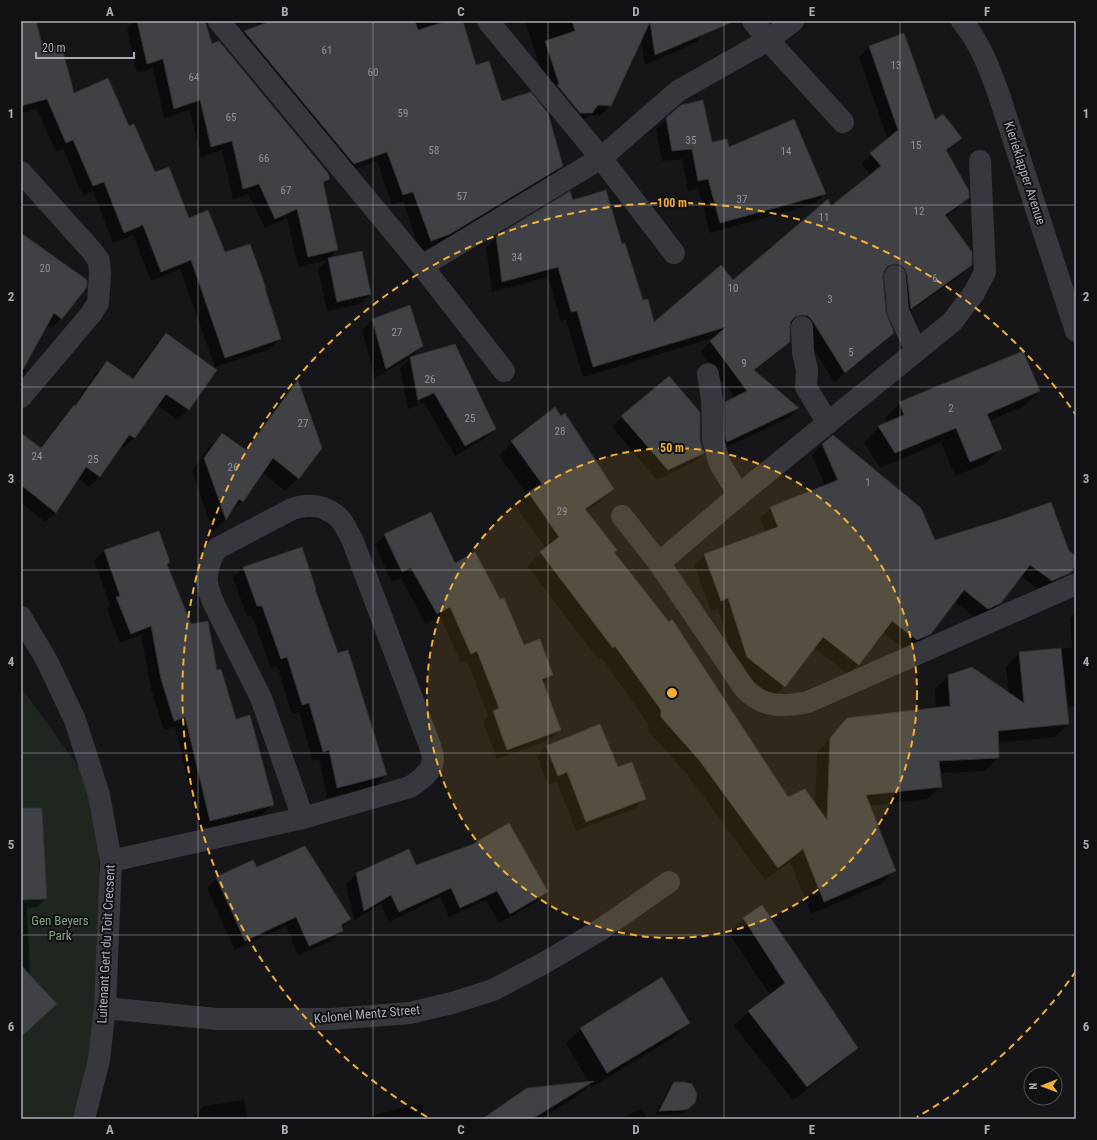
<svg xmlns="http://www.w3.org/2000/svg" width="1097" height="1140" viewBox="0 0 1097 1140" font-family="'Roboto Condensed',sans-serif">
<rect width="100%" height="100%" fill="#161618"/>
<path fill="#1e261f" d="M21,687L99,795V1060L78,1119H21Z"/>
<g fill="#0007" fill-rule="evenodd">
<path d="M135,21H204L211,45L329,179L322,185L337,250L328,259L361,252L370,294L360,304L327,311L318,269L328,260L298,267L287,218L265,228L248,194L233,199L222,150L201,157L190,110L164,118L153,68L137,73L127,29Z"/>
<path d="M256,21H441V24L450,21H462L475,66L501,102L562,166L552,176L439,244L420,251L403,201L392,205L377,161L343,173L234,42L244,32L257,27Z"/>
<path d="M510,21H520L511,24Z"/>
<path d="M525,21H700L705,33L695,43L645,65L641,39L610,106L600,116L589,115L581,122L549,94Z"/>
<path d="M904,35L935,122L961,138L946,152L968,197L958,208L945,217L971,264L961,275L901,318L890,274L882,273L885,312L893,333L883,343L834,382L802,330L798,326L789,325V342L779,352L754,371L798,408L788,418L717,452L715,413L725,402L735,398L700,352L716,337L583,377L566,320L561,322L548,277L492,292L486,247L496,237L572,202L622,246L642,302L654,323L733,281L871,175L861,164L888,140L859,57L869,47Z"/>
<path d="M21,63L129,127L154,174L189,219L224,254L280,339L270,349L215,367L180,269L151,281L133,235L113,243L93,191L83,196L63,149L56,152L37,109L21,113Z"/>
<path d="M667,119L712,143L728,148L825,194L814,204L710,233L698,188L688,191L682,159L662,161L656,129Z"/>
<path d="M21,250L61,318L51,328L46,325L23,368L26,370L21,376Z"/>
<path d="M372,320L422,346L411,357L375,378L362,330Z"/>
<path d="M166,335L216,371L188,410L178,420L157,405L134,438L124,448L121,445L99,477L89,487L78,478L56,512L45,522L21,503V435L40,448L64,416L72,408L97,372L107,362L131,379L156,345Z"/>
<path d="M410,358L495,429L484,439L455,456L424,403L420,404L412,363H410L418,405H420L408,409L400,368Z"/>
<path d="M298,382V478L285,491L262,472L243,501L229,513L226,520L213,532L192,471L209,447L222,434L244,450L285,395Z"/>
<path d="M1039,391L1024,406L989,421L1000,449L985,464L955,476L941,442L880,468L864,442L879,427L887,423L885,418L900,403Z"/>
<path d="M622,416L700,440L703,453L692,463L657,480L612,427Z"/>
<path d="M512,442L613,489L600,502L586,511L612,552L788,799L815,806L817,752L848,719L936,709L935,689L949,676L1009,694L1006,667L1019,653L1072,648L1070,618L1076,612V706L1066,707L1068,724L1055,737L998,743V758L985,771L939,773L941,786L928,799L869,806L894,871L881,884L811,914L790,862L765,880L686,773L648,731V724L602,658L599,660L527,566L546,549L516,506L527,495L499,455Z"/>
<path d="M823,444L934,541L1068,552L1076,558V563L1058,583L1041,591L1021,576L1000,603L989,614L977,619L954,601L930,634L919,644L906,650L882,632L859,664L848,674L814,648L784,686L774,697L736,668L718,608L711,611L694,565L705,555L766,533L760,518L771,508L825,486L812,455ZM822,446L825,448L840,484L839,485Z"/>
<path d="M158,532L169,562L166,565L190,625L217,671L236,720L273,804L262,815L200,831L175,727L164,730L151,689L141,635L120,643L107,608L110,605L94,561L104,550Z"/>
<path d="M385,535L455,564L524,646L552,674L542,684L560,730L549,740L497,759L483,722L488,716L467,661L461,663L440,616L426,624L401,578L392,582L375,545Z"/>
<path d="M243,568L314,590L338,654L386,775L376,785L327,798L319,759L313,761L299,712L292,714L277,666L271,668L252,616H247L233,578Z"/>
<path d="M547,746L617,769L644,799L634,809L576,831L557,782L548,785L537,757Z"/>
<path d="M21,823L46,898L37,907L27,908L30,976L21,1037Z"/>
<path d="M415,866L547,892L536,902L499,923L486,900L449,917L440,897L389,922L381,904L354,920L346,884L357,874Z"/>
<path d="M256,868L350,919L341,928L342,931L331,941L298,955L286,926L235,950L207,888L217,878Z"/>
<path d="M762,906L857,1048L843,1061L793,1100L734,1026L748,1012L770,995L729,933L743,919Z"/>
<path d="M688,1023L673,1038L592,1087L590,1084L578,1096L540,1119H487L589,1083L566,1043L581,1028Z"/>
<path d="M674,1083L694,1102L683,1114L655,1115L669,1088Z"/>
<path d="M244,1100L247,1119H192L204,1106Z"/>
<path d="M422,1103L425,1119H357Z"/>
<path d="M642,1108L648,1119H620Z"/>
</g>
<g fill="#404145" stroke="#303034">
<path d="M21,21H36L43,48L61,44L74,93L108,78L129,126L134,124L155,172L169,167L189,218L208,210L225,252L250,244L266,288H265L281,339L225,358L191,260L161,272L143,225L124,233L104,182L93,186L73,140L66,143L47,99L21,106Z"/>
<path d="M137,21H205L212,44L219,41L328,173L330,179L323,182L338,250L308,257L297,209L275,219L259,184L243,189L232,141L211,147L200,100L174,109L163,59L147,64Z"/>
<path d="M271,21H415L418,30L447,21H463L476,65L489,61L502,101L531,92L548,113L563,166L450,234L431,241L413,192L403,195L387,152L354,164L244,31Z"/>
<path d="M572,21H735L655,55L650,22L611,106L598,105L592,113H580L557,85L559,84L545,41L575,31Z"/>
<path d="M904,33L935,120L943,114L962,138L946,150L969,191V198L945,215L972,252V265L911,309L907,275L905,269L900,265L894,264L888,266L884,271L883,277L886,312L894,333L845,373L812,320L808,316L802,315L795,317L791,321L790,327V342L754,370L799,408L727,442L725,438V402L747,391L710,341L726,327L593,367L577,311L571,312L558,267L502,282L496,236L570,191L573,200L606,190L622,244L625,243L643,300L648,299L654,322L721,265L733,280L828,199L831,206L881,166L870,153L898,130L869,46Z"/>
<path d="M703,100L712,142L727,139L729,147L794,119L826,194L720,223L708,179L698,181L692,149L672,151L666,118L681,105Z"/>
<path d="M21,233L87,280V287L62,319L54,313L21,373Z"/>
<path d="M362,251L371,294L337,302L328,258Z"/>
<path d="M410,305L423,346L386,369L372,319Z"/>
<path d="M166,333L217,370L189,410L166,394L135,438L129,435L100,477L86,467L56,513L21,485V433L41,448L74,405L75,406L107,361L133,379Z"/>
<path d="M455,344L496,429L465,446L434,393L418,400L410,357Z"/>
<path d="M1023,351L1040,391L987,414L1002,449L970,462L956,428L895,453L878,426L904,415L899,402Z"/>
<path d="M669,376L700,412V440L704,453L668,470L621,416Z"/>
<path d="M298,380L322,448L299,479L273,458L243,502L239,499L226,520L204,458L222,433L246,450Z"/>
<path d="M555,407L561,416L565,413L614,489L585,509L617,550L614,552L669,622L672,619L788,797L805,789L827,820L830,738L847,718L950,706L948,675L972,667L1024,703L1019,652L1061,648L1069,724L998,731L999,758L939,761L942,787L866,795L896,871L824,902L803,849L778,868L699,760L661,717V710L615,646L613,648L540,552L559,537L528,492L542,484L511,441Z"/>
<path d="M833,435L921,508L935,540L1006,518L1051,502L1069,551L1076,556V565L1070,573L1052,581L1030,565L1001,603L988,609L964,590L931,634L917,640L892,621L859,665L823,637L785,687L747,657L728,598L721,601L704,554L778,527L770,507L838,480L822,444Z"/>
<path d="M431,512L455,563L475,552L500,599L504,598L524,645L540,639L553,675L542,679L561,730L507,750L493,711L499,708L477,651L471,654L450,607L437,614L411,568L402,572L384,534Z"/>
<path d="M159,531L170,562L167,564L191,624L208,621L217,670L221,669L236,719L250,715L274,805L210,821L185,717L174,721L161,679L151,626L131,634L116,597L120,596L104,550Z"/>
<path d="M302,547L316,589H315L338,653L348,650L387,775L337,788L329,750L323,752L309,703L302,705L287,657L281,659L262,606H257L243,567Z"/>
<path d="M600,724L618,767L632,762L646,799L586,822L567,772L558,776L546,746Z"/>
<path d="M21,808H42L47,899L21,900Z"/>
<path d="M509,823L548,892L510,914L497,891L460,908L451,888L399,912L391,895L364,911L356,873L409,849L416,865L471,845Z"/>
<path d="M305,846L351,919L341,925L343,931L309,946L296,917L245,941L216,877L253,860L257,867Z"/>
<path d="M762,905L858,1048L807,1087L748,1011L785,983L743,918Z"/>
<path d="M21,965L57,1004L21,1037Z"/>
<path d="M662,977L690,1023L607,1073L580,1028Z"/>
<path d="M594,1081L532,1119H482L527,1088Z"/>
<path d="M674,1082H685L692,1084L697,1094L695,1103L688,1109L684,1110L659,1111Z"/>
</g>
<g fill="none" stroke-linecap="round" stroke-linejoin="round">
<g stroke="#37383d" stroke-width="22">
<path d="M219,21L422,266L504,371"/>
<path d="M488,21L601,158L674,253"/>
<path d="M753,21L768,40L843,122"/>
<path d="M962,21C981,45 989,67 999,95L1076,331"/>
<path d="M21,172L92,251L99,261L100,274L98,303L91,314L21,397"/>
<path d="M422,266L601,158L678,91L768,40L793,21"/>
<path d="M895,276L898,311L916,351"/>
<path d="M802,327L803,352L807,370L806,387L828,423"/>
<path d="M708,374L712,400L713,440L720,464L739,495"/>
<path d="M622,516L659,563L745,689C763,708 784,707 808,702L1076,584"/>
<path d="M659,563L739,495L952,322L974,293L985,272L980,161"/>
<path d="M21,617L47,661L75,720L99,795L111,861L105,1008L99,1060L84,1119"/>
<path d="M111,861L303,818L410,787C419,781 433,772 433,759C433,755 431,750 430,746L352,539C348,533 345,525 341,520C327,505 309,503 292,509L218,548C211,555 206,572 207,582C208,590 211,597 214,604L261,698L303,818"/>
<path d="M105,1008L217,1019H332L410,1013L452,1003L493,990L544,963L600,930L669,882"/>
</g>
</g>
<path fill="none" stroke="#a8adb8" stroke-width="1" stroke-opacity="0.55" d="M198,21V1119M373,21V1119M548,21V1119M724,21V1119M900,21V1119M21,205H1076M21,387H1076M21,570H1076M21,753H1076M21,935H1076"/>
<circle cx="672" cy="693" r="245" fill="#f2b134" fill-opacity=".12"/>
<g fill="none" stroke="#f2b134" stroke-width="2" stroke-dasharray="7 5">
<circle cx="672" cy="693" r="245"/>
<path d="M1076 971A490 490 0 0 1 917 1117M427 1117A490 490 0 1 1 1076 415"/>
</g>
<g text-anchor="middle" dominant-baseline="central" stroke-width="4" stroke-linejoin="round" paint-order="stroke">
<g font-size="11" fill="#8e929b">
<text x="327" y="50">61</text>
<text x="896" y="65">13</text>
<text x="373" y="72">60</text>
<text x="194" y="77">64</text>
<text x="403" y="113">59</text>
<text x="231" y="117">65</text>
<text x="691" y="140">35</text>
<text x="916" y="145">15</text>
<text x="434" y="150">58</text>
<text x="786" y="151">14</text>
<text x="264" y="158">66</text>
<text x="286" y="190">67</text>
<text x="462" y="196">57</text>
<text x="742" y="199">37</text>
<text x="919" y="211">12</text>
<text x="824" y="217">11</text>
<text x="517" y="257">34</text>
<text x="45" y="268">20</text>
<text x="935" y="278">6</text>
<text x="733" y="288">10</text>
<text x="830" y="299">3</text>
<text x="397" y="332">27</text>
<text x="851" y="352">5</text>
<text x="744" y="363">9</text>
<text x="430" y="379">26</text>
<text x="951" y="408">2</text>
<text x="470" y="418">25</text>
<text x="303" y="423">27</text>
<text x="560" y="431">28</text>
<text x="37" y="456">24</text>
<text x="93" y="459">25</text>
<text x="233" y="467">26</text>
<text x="868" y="482">1</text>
<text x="562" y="511">29</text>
</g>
<g font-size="13" fill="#a8adb8" stroke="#111113">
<text transform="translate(1025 173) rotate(72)">Kierieklapper Avenue</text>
<text transform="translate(106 944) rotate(-87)">Luitenant Gert du Toit Crecsent</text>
<text transform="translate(367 1014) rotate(-5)">Kolonel Mentz Street</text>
</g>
<g font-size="13" fill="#7fa381" stroke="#111113">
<text x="60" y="920">Gen Beyers<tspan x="60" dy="15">Park</tspan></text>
</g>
</g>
<circle cx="672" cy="693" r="6" fill="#f2b134" stroke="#111113" stroke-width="2"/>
<g font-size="12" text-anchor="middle" font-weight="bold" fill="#f2b134" stroke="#111113" stroke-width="4" stroke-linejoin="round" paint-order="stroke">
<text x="672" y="207">100 m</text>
<text x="672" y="452">50 m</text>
</g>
<rect width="1097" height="1140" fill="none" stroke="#111113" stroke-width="44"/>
<g transform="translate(1043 1086) rotate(269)"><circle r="19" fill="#111113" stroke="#4d4f55"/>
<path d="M0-3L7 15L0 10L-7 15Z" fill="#f2b134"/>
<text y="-6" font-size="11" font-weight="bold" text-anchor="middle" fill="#a8adb8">N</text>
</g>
<path d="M36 52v6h98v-6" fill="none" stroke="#a8adb8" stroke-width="2"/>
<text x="42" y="52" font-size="12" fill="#a8adb8" stroke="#111113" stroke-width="3" paint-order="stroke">20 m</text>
<rect x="22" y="22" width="1053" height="1096" fill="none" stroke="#a8adb8" stroke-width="1.5"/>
<g font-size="13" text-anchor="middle" font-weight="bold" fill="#a8adb8">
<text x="110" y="16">A</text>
<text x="285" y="16">B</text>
<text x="461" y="16">C</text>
<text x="636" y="16">D</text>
<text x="812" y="16">E</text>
<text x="987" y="16">F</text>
<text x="11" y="118">1</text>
<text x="1086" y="118">1</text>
<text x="11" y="301">2</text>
<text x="1086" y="301">2</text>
<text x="11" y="483">3</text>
<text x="1086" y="483">3</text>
<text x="11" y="666">4</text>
<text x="1086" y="666">4</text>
<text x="11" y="849">5</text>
<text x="1086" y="849">5</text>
<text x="11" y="1031">6</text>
<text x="1086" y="1031">6</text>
<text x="110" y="1134">A</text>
<text x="285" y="1134">B</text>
<text x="461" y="1134">C</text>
<text x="636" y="1134">D</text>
<text x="812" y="1134">E</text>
<text x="987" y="1134">F</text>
</g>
</svg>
